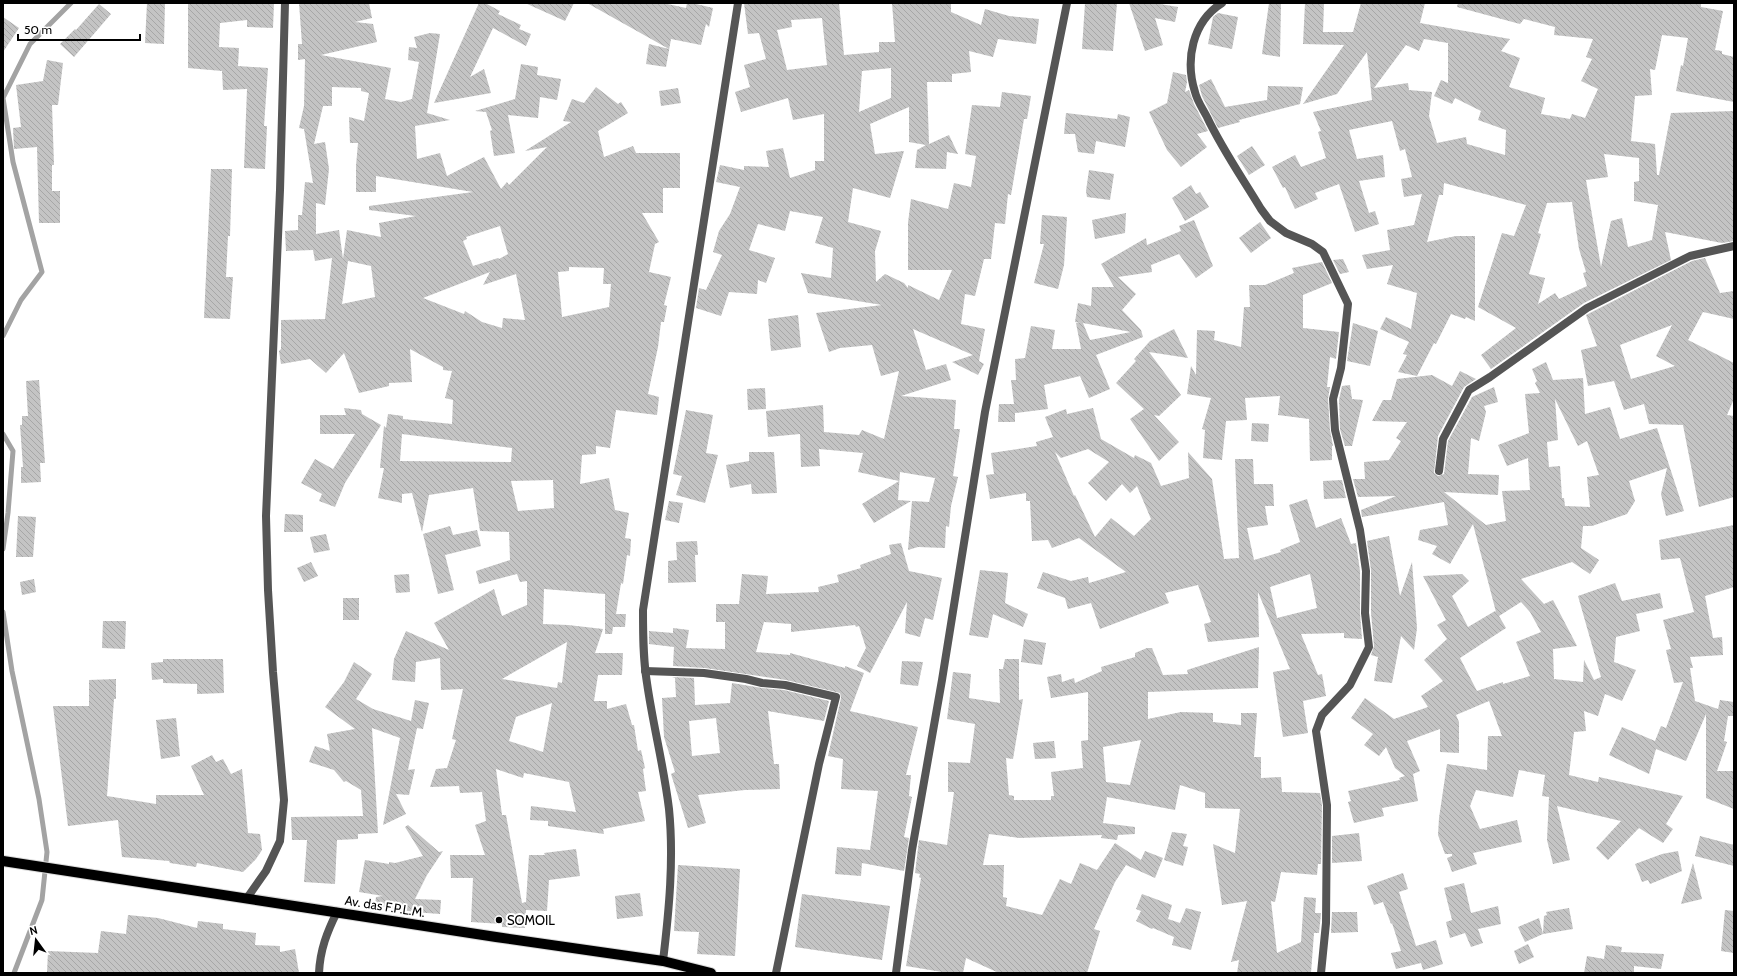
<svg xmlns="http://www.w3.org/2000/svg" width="1737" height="976" viewBox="0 0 1737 976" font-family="Cabin,sans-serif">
<defs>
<pattern id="building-back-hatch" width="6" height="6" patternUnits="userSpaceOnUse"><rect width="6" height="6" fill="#c4c4c4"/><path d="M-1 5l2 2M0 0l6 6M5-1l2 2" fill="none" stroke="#a7a7a7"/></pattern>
</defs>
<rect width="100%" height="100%" fill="#fff"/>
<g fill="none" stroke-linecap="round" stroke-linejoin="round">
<g stroke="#a3a3a3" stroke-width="5">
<path d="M3,336L21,300L42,272L13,162L3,98L30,44L71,3"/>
<path d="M3,434L13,451L8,513L3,549"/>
<path d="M3,612L12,671L39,799L47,852L42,900L14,973"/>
</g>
</g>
<g fill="url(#building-back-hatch)" fill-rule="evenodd">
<path d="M147,3H165L164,44L145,43Z"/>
<path d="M188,3H274L273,28L247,27V20L220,23L219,47L239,48L238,66L268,68L264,126H267L265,169L244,168L247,89L223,90L222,71L188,68Z"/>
<path d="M299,3H369L372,18L355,22L373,24L377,42L321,55L391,68L385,99L401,102L412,99L419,62L408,60L409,47L417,48L414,37L430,33L440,34L427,113L450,120L415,126L417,159L440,153L447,176L484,157L501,189L507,182L509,185L547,147L525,151L571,122L563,121L572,99L584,103L596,87L618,104L621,102L628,113L598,131L604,157L633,146L636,153H680V188H663V213H642L659,242L655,244L649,272L671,277L664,305L667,306L664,322H661L658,347L648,394L659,397L657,415L616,410L610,448L596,446V454L582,455L580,484L609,478L615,510L629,513L625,538L631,539L630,556L627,555L623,584L621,583L616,614H626L625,627H613L612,634H605V594L544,589L543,624L568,625L603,629L595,653H623L622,675H598L594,701H607V709L626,704L632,725H634L638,751L641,750L645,768L643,769L646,791L638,792L645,821L603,829L604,834L548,826V821L530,820L531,806L576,812L569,782L524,773L523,778L496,769L502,815H506L522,903L526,902L529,855H545L544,853L576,849L580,876L549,880L547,911L526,910L525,928L502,927V924L471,922L473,878H451L450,855H485L475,825L486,821L482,792L460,793L459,786L430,787L436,769L447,768L456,740L452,739L463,689L441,690L440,658L416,662L415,682L392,680L394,659L406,631L449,650L434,623L494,589L502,616L527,605V581L520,582L517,574L479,584L476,571L510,560L509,532L480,531L473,488L429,495L422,532L412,493L402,494V503L378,498L384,468H380L384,426L386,428L388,414L403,416V419L452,424L453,400L445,398L452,371L443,370V367L410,349L412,382L389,383V386L359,393L344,353L326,373L310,359L281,364L279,351L281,349V320L325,319L332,258L315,261L313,250L286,251L285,231L298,230V215H302L305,182L313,183L304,129L299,128L304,106L305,59L298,60V44H302ZM332,87L361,88V91L369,93L364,121L349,117L350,143H358L356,166V192H376V176L473,192L369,206V210L416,216L379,223L381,237L347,230L343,259L339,230L316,234V203L325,205L329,169L325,142L314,144L323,106H332ZM500,226L508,254L499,259L498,258L473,266L463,241L467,239L466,237ZM348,261L371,266L375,297L342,304ZM569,267L604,268L603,284H611L609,307L562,317L558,272L569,271ZM490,272L483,285L516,274L525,320L503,318L502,328L482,322L465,311L464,314L423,298ZM402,434L512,448L511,462L400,461ZM553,480L554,508L518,511L511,481ZM567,642L562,683L558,682L557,688L502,679ZM552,703L543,752L509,741L516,717Z"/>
<path d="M479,3H485L500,11L498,14L521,25L519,29L531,34L526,46L493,28L470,77L484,69L491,93L434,103Z"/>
<path d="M525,3H574L565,21Z"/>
<path d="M587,3H663L686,8L687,3H692L713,8L709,27L706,24L701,45L671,39L666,67L646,64L649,44L669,49Z"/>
<path d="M744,3H839L844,55L879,52V42H895L892,3H951V12L981,25L985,9L1009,16L1039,19L1036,44L998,39L993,57L969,51L971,72L952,74V82H927L929,144L949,135L958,154L947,152L946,169L915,168L917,150L926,145L909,142V107L870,124L875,154L904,151L890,198L853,188L848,222L881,231L875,251L876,282L885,274L904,283L908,288V285L939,300L952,270H908V223L911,199L948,209L954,183L971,187L976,156L965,154L972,105L1000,107L1002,92L1031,96L1027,119H1024L1011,195L1008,194L1005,224L995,223L991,259H984L975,296L965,294L961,324L985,329L979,361L984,364L978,375L952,362L973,355L913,329L926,370L946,364L951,380L901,396L956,400L954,429H960L953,476L958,477L951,506L949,527L946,526L945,548L918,547L908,550L912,501L929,502L935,478L900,472L898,500L911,501L874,523L862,504L899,481L858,472L863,453L819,449L820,466L801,467L800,434L768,437L766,411L823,405L824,432L859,435L862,430L884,439L899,371L881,376L872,345L840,348L829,352L816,313L882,305L808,293L801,273L831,278L833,248L815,243L823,217L790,211L785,231L758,224L749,250L775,258L766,283L758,280L757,294L729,292L721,316L696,308L699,288L706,290L722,255L713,252L719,231L730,214L740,187L716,182L720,165L744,170V166L769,167L766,151L783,148L790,178L815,170V161H824V114L793,120L788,98L741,112L735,92L750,87L744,65L766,59L759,33L748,34ZM822,18L827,65L787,70L777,30L792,27L791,20ZM891,68V98L859,112L862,71Z"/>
<path d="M1085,3H1117L1113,51L1082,49Z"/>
<path d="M1129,3H1154L1178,7L1175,22L1155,18L1163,45L1145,51Z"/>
<path d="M1269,3H1281L1280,57L1262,54Z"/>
<path d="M1305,3H1324L1323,32H1353L1361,3H1425L1420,23L1510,39L1501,51L1520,58L1509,87L1545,98L1541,114L1570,119L1572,114L1585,118L1598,89L1581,81L1592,59L1586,57L1593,39L1554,35L1555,27L1524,19L1520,24L1457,7L1458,3H1701V7L1723,11L1715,50L1722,51V54L1734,57V102L1676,91L1681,65L1683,66L1688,38L1662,35L1655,70L1650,69L1652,95L1635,96L1631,141L1655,144L1657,175H1659L1671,113L1734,111V241L1722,243L1665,232L1671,260L1584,303L1491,369L1481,355L1516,328L1478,307L1502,233L1514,236L1526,205L1444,183L1443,195H1439L1427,242L1456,236H1475V321L1466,317L1465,319L1451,314L1436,344L1434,343L1417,376L1398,372L1407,355L1403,354L1409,342L1380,329L1386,317L1411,329L1417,293L1387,284L1393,265L1367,269L1362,255L1390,250L1387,230L1414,225L1422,194L1404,197L1401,179L1412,177L1405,149L1400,151L1392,121L1349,130L1357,159L1383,155L1385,177L1359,181L1369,213L1375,211L1379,224L1355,232L1339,184L1315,193L1318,199L1295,209L1285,187L1283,188L1272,167L1295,155L1301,167L1326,158L1318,132L1321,131L1313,112L1372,100L1367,52L1337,94L1303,104L1344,45L1303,44ZM1424,39L1448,43V83L1441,80L1434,96L1452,104L1455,98L1481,111L1478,120L1506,130L1505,155L1467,144L1466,137L1437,143L1429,116L1432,92L1409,90L1408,83L1374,88L1406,45L1419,51ZM1604,154L1639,158V181L1634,182V201L1658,205L1652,240L1628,247L1622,218L1611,221L1601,267L1586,180L1608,177ZM1572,202L1579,249L1586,272L1583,273L1587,286L1559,299L1555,293L1538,304L1545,278L1529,274L1541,234L1538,233L1547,203Z"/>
<path d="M99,4L111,14L74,57L60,44L75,29L76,30Z"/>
<path d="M1218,13L1238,17L1232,49L1208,44L1213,17Z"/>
<path d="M3,17L19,28L3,52Z"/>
<path d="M47,60L63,63L58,105H52L54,165H52V191H60V223H39L37,147L14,149L13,128L21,127L16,85L43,81Z"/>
<path d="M521,64L538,67L537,75L561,79L557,100L540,97L538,118L508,115L515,153L494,156L490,131L492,130L486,112L475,111L515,99Z"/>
<path d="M1173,72L1186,75L1187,82L1185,92L1189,90L1194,104L1208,131L1197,134L1207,147L1181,167L1167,150L1149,112L1167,103Z"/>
<path d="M1211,79L1225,107L1267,100L1268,86L1303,87L1300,104L1239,120L1240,122L1218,128L1202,96L1199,85Z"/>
<path d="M678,88L681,103L661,106L659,91Z"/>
<path d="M1066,113L1117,119L1118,114L1130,117L1125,147L1096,141L1094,154L1078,152L1075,134H1064Z"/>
<path d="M1252,146L1265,165L1249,175L1237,156Z"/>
<path d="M211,169H232L230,236H228L226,277H233L230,319L204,318Z"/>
<path d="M1089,170L1114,174L1110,200L1087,197L1086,191Z"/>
<path d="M1191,185L1196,194L1200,192L1209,207L1185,221L1172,198Z"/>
<path d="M1126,213L1125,233L1095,239L1092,220Z"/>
<path d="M1042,215L1067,217L1064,265L1058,289L1034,283L1044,244H1040Z"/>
<path d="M1194,220L1213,266L1196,278L1179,254L1151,265L1152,272L1118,277L1136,294L1122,310L1141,330L1143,337L1096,355L1110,389L1089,398L1080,376L1044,385L1048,409L1015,413V422H998L999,404H1014L1011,380H1016L1015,359L1025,358L1031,326L1055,330L1052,349H1081L1076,323H1080L1075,322L1078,303L1091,306L1092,287H1114L1101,264L1146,238L1147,245L1181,231L1179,226ZM1083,323L1131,332L1090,340Z"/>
<path d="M1260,222L1271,238L1251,253L1239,238Z"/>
<path d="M1705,258L1720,293L1734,291V319L1703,312L1688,340L1734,363V399L1727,415L1734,416V497L1699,507L1683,425L1649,424L1644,404L1624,410L1614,381L1588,386L1581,350L1597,346L1586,315L1692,261ZM1672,325L1656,356L1675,366L1631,379L1620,345Z"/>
<path d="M1343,259L1349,272L1340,274L1333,260Z"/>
<path d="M1322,262L1332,283L1303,295V328L1339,332L1336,359L1330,357L1327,387H1330L1328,399L1330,430L1333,446H1332V460L1310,461L1309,419L1278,415L1280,396L1245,398L1247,420L1226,421L1222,460L1203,458L1205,430L1202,429L1211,398L1187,394L1191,366L1196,375L1197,330L1215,331L1214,340L1241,347L1244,307H1250L1249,285H1265L1294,273L1292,268Z"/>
<path d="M798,315L801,347L771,351L768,319Z"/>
<path d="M1353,323L1378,331L1370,366L1347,361Z"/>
<path d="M1174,329L1188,358L1149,352L1181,395L1159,416L1154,415L1179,442L1159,461L1130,419L1144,409L1116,383L1136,361L1134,359L1150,341Z"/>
<path d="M1546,362L1553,380L1583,378L1585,414L1610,407L1620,439L1657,428L1684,511L1666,516L1661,494L1667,468L1629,481L1635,501L1627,514L1592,526H1583L1581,548L1599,560L1590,574L1572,562L1521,579L1544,604L1553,600L1577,646L1553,649L1554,679L1583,682L1584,660L1594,680L1601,677L1578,596L1615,583L1622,601L1660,593L1663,608L1636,614L1640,631L1616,637L1614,662L1636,670L1622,701L1605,694L1598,716L1584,711L1586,731L1574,732L1569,775L1598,782L1599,777L1683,796L1666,824L1673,829L1663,843L1639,828L1608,860L1596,848L1621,821L1557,806L1570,860L1553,864L1547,840L1549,797L1542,796L1545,775L1519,770L1513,797L1476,790L1470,806L1480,829L1517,820L1522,842L1473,853L1477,864L1452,872L1447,858L1452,856V854H1445L1438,835L1439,818L1447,764L1487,770L1488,736H1502L1489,701L1456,715L1459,722V753L1440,752V729L1407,741L1420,771L1413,774L1418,801L1382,808L1384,816L1354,823L1348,802L1351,801L1348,791L1400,780L1399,778L1405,776L1395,768L1386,747L1379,756L1364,745L1373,734L1351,718L1365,698L1394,719L1428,707L1421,696L1443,681L1424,660L1447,639L1437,625L1446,620L1423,576L1462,574L1469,581L1452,596L1468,627L1495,611L1496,612L1473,524L1450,564L1432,554L1437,546L1418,540L1420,530L1448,525L1444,502L1362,517L1361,510L1396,496L1358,497L1353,479H1365L1364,462L1389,460L1401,441L1396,438L1407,422L1372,421L1383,400H1391L1397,379L1432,375L1452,386L1460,371L1476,379L1464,387L1438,436L1434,473L1438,476L1444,474L1448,441L1472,397L1494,387L1498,402L1484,406L1486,412L1479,441L1471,438L1468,474L1499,475L1498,495L1444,492L1486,525L1506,521L1502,491L1530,490L1528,458L1507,466L1498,445L1529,433L1525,394L1540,393L1535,383L1537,381L1532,369ZM1555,399L1578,446L1587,441L1599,475L1587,477L1590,507L1565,506L1564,498H1562L1560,466L1549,467L1547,442L1558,440ZM1521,602L1530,612L1541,632L1516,642L1530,676L1503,684V682L1477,691L1460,658L1506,628L1499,616Z"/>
<path d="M39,380L45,463H40L41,482L21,483V467H23L20,425H22V416H28L26,381Z"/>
<path d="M1350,385L1352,399L1363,400L1352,446H1345L1340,429L1339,400L1342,386Z"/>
<path d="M765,388L766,409L748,410L747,389Z"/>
<path d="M344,408L361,410L362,414L381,425L345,483L335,507L319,501L322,494L301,483L315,459L333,469L355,434H320V415H346Z"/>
<path d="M1093,408L1101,439L1134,458L1135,455L1151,463L1161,486L1189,478L1188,452L1212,479L1224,559L1239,558L1235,459H1253L1254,484H1273L1274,506H1265L1268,525L1247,528L1254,560L1281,552L1280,550L1300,542L1289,505L1307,499L1316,528L1341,518L1351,544L1356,543L1360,571V613L1362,639L1344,638V633L1301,634L1318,675L1322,674L1326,696L1303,701L1308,733L1283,737L1273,672L1290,669L1258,592L1259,637L1208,642L1204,624L1211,622L1198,585L1165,593L1169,603L1100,629L1091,603L1068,609L1065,598L1037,588L1043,572L1071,581L1088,577L1089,583L1126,572L1079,538L1052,548L1048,540L1032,541L1030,501H1026V493L990,499L986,475L994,474L991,453L1037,446L1036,442L1053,437L1045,417L1066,409L1067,414ZM1088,449L1109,462L1088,483L1106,501L1122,484L1130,493L1137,486L1151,519L1134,536L1111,518L1095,537L1075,495L1074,496L1055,452L1061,458ZM1310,574L1317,608L1277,618L1270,587Z"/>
<path d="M686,410L713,415L706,453L718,455L705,503L676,495L682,476L673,474Z"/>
<path d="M1252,423L1269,424L1268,442L1251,441Z"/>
<path d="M749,452H774L777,493L752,494L751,484L730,488L726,465L749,461Z"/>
<path d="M1342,480L1346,498L1324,499L1323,481Z"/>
<path d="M669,501L683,503L679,523L665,520Z"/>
<path d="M285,514L303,515V532H284Z"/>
<path d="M18,516L36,517L33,557H16Z"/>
<path d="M1734,525V587L1705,596L1713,638L1722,637L1723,655L1690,657L1693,668H1690L1695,701L1718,709L1720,700L1734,702V716H1728L1724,741L1727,742L1717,771H1734V809L1706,798V714L1686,761L1656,749L1649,774L1609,755L1622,727L1655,741L1661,726L1666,728L1683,682L1674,683L1666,650L1671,649L1663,620L1694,612L1680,558L1661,560L1659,540Z"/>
<path d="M450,526L453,535L477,530L481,546L445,555L454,590L438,594L423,534Z"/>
<path d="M326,534L330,550L314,553L310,537Z"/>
<path d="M1389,536L1400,596L1412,562L1417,628L1414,650L1401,636L1392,683L1374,681L1378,657L1371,655L1374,646L1371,613V570L1367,541Z"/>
<path d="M697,541L698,555H695L696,582L668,583V561L677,560L676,542Z"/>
<path d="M901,543L909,571L942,578L933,620L925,618L920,637L905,633L907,602L870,673L857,666L866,648L859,626L856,627L855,625L791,632V624L764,622L756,652L790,655V653L845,668V666L864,673L850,711L918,727L906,775H911L909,796L912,797L904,837L909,838L904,871L862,863L861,876L835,874L837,847L870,850L878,791L841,789L843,759L828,756L841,698L840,693L786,680L705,668L673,666L674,647L649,644V631L673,633V628L689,630L686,648L725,649V622H716V604H739L742,574L768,576L766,594L819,592L818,587L839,582L837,575L861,568L860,565L891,554L889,545Z"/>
<path d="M311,562L318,576L304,582L297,568Z"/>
<path d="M980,570L1008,573L1005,603L1028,614L1023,627L993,614L988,638L969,635Z"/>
<path d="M409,574L410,592L396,593L394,575Z"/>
<path d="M34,579L36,592L22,595L20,582Z"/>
<rect x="343" y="598" width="16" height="22"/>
<path d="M103,621H126L125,649L102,648Z"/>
<path d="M1024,639L1046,643L1042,665L1021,662Z"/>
<path d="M1259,647L1258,688L1148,692V719L1181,712L1213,713V722L1241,725V713H1257L1254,757H1261V778L1281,777L1282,792L1320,793L1322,805L1321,864H1318L1317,875L1281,872L1275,902L1271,901L1277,953L1301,942L1304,897L1316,898L1315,913H1321L1319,933H1314L1311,973H1237L1239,960L1231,962L1247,901L1222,905L1213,844L1235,853L1240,809L1205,808V793L1180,785L1175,810L1107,797L1103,823L1135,827V834L1118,835L1117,840L1101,838L1102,835L1019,838L989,834L983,865H1004L1003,897L1007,898L1006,906L1042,915L1060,879L1071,884L1080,863L1097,870L1115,843L1141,860L1145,851L1163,858L1155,878L1126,865L1115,882L1094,929L1100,931L1087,973H999L966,958L963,973H948L906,966L921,878L919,877L920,874L915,873L919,840L947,845L954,792H948V762L970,763L975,724L947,719L953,672L971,674L969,698L1000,703L999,669H1003L1005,659H1019V700L1023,699L1013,759L1006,758L1009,795L1014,796V800H1051V796H1054L1051,772L1083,768L1081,741L1088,740V692L1051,698L1047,677L1061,674L1062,682L1074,678L1075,683L1102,671L1101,667L1135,657V653L1147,648H1152L1163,675L1188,674L1187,670ZM1141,740L1130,785L1106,782L1103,747Z"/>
<path d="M163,659H223L224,693L197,694V684L163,683V679L152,680L151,663L163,662Z"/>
<path d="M902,661L923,662L918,686L900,684Z"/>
<path d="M354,662L372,674L356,699L373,709L411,721L415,700L429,703L423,729L417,728L408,770L415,769L409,795L396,794L406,814L383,825L400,738L372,728L378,833L358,834V839L337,840L335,884L304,882L307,840H292L291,817L363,816L361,790L346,781L344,782L334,770L309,762L315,746L330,751L327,734L355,729L325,707L344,682Z"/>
<path d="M672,677L694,678L695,705L730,703L732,683L762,688L784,690L829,701L824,721L768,711L774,764H779L780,789L745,790L698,795L706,823L688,828L671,774L675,772L664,737L662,698L676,697L675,678ZM716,718L720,753L692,756L689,721Z"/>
<path d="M116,679V699H114L107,796L156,804V795H204L191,766L212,755L216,762L223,759L231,774L242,769L248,833L260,834L262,850L256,859L243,872L197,863L196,867L170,863L169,861L122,857L118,820L68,826L53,706H89V680Z"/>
<path d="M176,718L180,756L161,759L156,720Z"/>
<path d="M1054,741L1056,758L1035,759L1033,743Z"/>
<path d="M408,825L439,852L443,851L427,875L415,899L441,900L440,914L413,912L375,905L376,897L383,896L359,892L365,860L389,864V862L395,863L423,856L405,827Z"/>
<path d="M1172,832L1187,834L1183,846L1188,847L1183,866L1164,860Z"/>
<path d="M1359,833L1362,861L1332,863V836Z"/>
<path d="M1700,836L1734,845V866L1695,856Z"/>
<path d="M1678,851L1682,871L1650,884L1648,880L1642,882L1635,864L1662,854Z"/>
<path d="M1693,863L1702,899L1681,904Z"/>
<path d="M678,865L740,869L735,956L697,954L699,932L674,931Z"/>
<path d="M1403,873L1408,889L1399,892L1416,946L1436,940L1443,964L1423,970L1421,963L1396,969L1391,953L1401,951L1392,923L1391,924L1383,902L1374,905L1367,886Z"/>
<path d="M1464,883L1471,913L1498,906L1501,924L1478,929L1483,943L1471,947L1465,933L1450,938L1446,922L1452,920L1444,888Z"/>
<path d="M640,893L643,916L617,919L615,896Z"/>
<path d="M802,894L890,906L882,960L795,947Z"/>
<path d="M1142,894L1172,905L1168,919L1180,923L1186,908L1201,912L1191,950L1172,945L1174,937L1153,928L1152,929L1136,921L1141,911L1136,909Z"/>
<path d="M1569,908L1573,929L1543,934L1525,942L1518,927L1539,918L1543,934L1544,916L1547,915L1546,912Z"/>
<path d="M1725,910L1734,911V953L1721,951Z"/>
<path d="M1332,912H1357L1358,932L1331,933Z"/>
<path d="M128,915L158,918L197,928L198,921L223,924V929L256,933L255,945L280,946V952L295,949L299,973H47L48,951L98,953L101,931L126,934Z"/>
<path d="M1528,944L1534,957L1519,964L1514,951Z"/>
<path d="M1606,945L1622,947L1621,952L1664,954L1661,969L1634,966V973H1584L1587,956L1604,959Z"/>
</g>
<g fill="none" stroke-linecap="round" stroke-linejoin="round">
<defs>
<path id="primary" d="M3,861L496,937L663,961L711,973"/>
</defs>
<use href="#primary" stroke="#dbdbdb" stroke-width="12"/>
<g stroke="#555" stroke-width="8">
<path d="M1222,3C1192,22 1185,60 1195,92C1197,101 1203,109 1207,117C1222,149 1243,179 1261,209L1270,221L1286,233L1312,244L1323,252L1348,304L1341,368L1333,399L1335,430L1360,530L1366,571L1365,613L1369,647L1350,685L1322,715L1316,731L1327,805L1326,923L1321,973"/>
<path d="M1439,471L1443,439L1469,390L1490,377L1587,308L1690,256L1734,246"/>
<path d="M645,671L704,673L746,679L762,683L785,685L836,697L819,764L776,973"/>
<path d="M247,898L266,871L280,841L284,800L273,672L268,590L266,516L280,190L285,3"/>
<path d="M663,961C669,911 674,859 669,809C664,767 653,725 647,683C643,659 643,635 643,610L738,3"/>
<path d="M319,973C320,950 327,932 337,912"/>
<path d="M896,973L912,850L942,680L985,412L1067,3"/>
</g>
<use href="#primary" stroke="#000" stroke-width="10"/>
</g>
<circle fill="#000" stroke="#fff" stroke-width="1.5" cx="499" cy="920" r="4"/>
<g text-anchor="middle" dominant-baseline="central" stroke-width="4" stroke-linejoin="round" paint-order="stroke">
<g font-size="13" fill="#000" stroke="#fff">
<text transform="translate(385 906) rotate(9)">Av. das F.P.L.M.</text>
</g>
<g font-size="13" fill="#000" stroke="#fff" text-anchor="start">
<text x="507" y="920">SOMOIL</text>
</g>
</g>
<rect width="1737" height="976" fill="none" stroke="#000000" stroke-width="8"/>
<g transform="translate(36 940) rotate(345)" stroke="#ffffff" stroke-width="3" paint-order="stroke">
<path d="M0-3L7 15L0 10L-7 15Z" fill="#000000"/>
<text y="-6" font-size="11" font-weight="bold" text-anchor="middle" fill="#000000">N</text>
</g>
<path d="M18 34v6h122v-6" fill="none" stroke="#000000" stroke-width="2"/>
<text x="24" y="34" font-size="12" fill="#000000" stroke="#ffffff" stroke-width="3" paint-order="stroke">50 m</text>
</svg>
